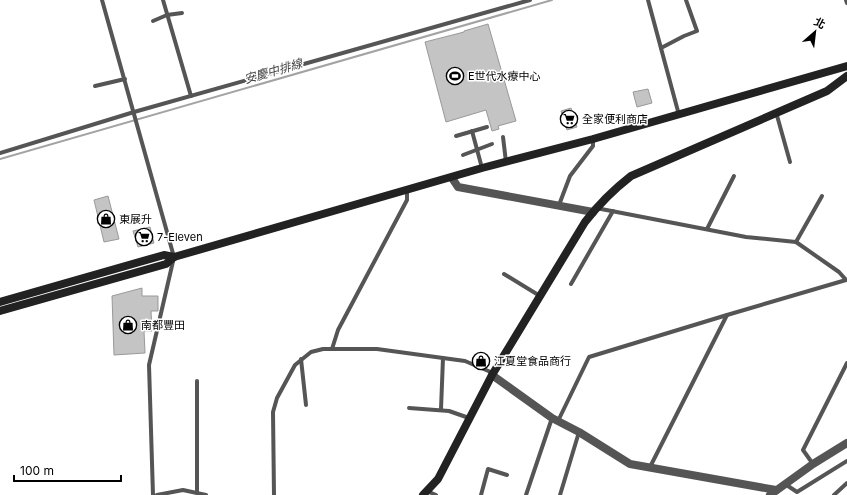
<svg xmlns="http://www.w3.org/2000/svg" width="847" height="495" viewBox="0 0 847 495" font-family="Inter,'Noto Sans TC',sans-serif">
<rect width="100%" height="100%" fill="#fff"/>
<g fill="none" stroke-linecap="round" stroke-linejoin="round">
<path stroke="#a3a3a3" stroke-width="2" d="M0,159L552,0"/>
</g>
<g fill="#c4c4c4" stroke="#999">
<path d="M488,24L516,121L498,126L499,129L492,131L486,110L446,122L425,42L464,32V31Z"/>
<path d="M648,89L652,103L637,107L633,92Z"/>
<path d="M571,108L577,127L567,130L561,111Z"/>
<path d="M108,196L119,239L104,242L94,200Z"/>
<path d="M150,227L154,243L138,247L133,231Z"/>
<path d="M142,288V296H158V311H151L152,331H144L145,353L114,355L112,296Z"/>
</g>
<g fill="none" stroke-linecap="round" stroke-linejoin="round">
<g stroke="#555" stroke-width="4">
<path d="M102,0L174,257L149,365L153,495"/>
<path d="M163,0L191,96"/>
<path d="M648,0L679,115"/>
<path d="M846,0L847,3"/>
<path d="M153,21L167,15L182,13"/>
<path d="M661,48L684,36L697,31L686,0"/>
<path d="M95,86L125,79"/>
<path d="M776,112L790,162"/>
<path d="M472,131L482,168"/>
<path d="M456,136L487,127"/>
<path d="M503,137L506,162"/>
<path d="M0,153L134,112L530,0"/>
<path d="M463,155L492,144"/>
<path d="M559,205L570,176L593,146V139"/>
<path d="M596,208L746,237L796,242L839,272L846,280L727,315"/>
<path d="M707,229L734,176"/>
<path d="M796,242L822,196"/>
<path d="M504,274L540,296"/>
<path d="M571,284L613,211"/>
<path d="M332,349L338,330L407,200V190"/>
<path d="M301,359L306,405"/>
<path d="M197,381V493"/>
<path d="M409,408L449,411L469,418"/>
<path d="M441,409L443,358"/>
<path d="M558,421L589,357L727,315L650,467"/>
<path d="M813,464L803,450L847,363"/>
<path d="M785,484L797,492L847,461"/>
<path d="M427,491L436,495"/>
<path d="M157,495L183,490L206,495"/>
<path d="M274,495L273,412L277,398L295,365L311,352L323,349H377L465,361L493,373"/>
<path d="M481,495L488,469L507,475"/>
<path d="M526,495L552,418"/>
<path d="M560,495L579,432"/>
<path d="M834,495L847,483"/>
</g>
<g stroke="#555" stroke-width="8">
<path d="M452,178L458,187L593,212"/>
<path d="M492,375L552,418L579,432L630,464L776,490"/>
<path d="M770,495L813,464L847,443"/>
</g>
<g stroke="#222" stroke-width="8">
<path d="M0,302L164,255L174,257"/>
<path d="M0,311L166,264L174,257L482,168L593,139L847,66"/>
<path d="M423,495L438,479L492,375L585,222C599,204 613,190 631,176L827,91L847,76"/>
</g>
</g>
<defs>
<symbol id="stadium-ring" viewBox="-11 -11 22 22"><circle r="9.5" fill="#fff" stroke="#000" stroke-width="1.5"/><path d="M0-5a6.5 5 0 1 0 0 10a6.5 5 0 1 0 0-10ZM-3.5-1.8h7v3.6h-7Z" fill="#000"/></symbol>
<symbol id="supermarket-ring" viewBox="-11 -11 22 22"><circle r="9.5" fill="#fff" stroke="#000" stroke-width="1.5"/><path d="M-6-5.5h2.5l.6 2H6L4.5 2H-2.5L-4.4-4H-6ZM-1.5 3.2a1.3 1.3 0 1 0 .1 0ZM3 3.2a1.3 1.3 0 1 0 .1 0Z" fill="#000"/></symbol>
<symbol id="shop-ring" viewBox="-11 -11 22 22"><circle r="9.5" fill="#fff" stroke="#000" stroke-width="1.5"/><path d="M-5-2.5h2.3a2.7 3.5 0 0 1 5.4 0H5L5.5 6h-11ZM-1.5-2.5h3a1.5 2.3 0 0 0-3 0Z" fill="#000"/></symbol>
</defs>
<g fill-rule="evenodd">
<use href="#stadium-ring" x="445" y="66" width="20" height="20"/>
<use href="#supermarket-ring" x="559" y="109" width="20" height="20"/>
<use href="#shop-ring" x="96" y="209" width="20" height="20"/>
<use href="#supermarket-ring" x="134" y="227" width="20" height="20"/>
<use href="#shop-ring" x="118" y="315" width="20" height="20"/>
<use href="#shop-ring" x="471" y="351" width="20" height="20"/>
</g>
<g text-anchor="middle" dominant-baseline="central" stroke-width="3" stroke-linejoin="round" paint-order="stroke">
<g font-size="11" fill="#000" stroke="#fff" text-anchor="start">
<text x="468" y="76">E世代水療中心</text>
<text x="582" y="119">全家便利商店</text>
<text x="119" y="219">東展升</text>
<text x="157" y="237">7-Eleven</text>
<text x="141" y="325">南都豐田</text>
<text x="494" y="361">江夏堂食品商行</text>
</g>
<g font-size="12" font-style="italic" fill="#444" stroke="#fff">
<text transform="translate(273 71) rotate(-16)">安慶中排線</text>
</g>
</g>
<g transform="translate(815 32) rotate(28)" stroke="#ffffff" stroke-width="3" paint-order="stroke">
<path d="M0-3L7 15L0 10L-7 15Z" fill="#000000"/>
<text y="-6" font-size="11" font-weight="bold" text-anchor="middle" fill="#000000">北</text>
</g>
<path d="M14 475v6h107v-6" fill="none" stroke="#000000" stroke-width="2"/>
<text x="20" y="475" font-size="12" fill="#000000" stroke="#ffffff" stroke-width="3" paint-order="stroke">100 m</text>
</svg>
